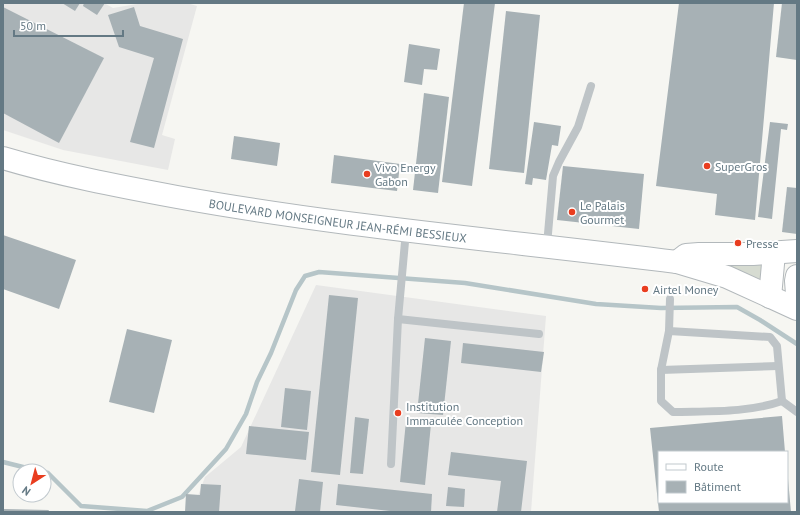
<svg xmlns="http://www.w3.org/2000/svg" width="800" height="515" viewBox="0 0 800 515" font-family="'PT Sans',sans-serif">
<rect width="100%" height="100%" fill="#f6f6f2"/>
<g fill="#e7e7e6">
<path d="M3,3H104L113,8L143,3H187L197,6L162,135L175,139L168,170L63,150L3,130Z"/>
<path d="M316,285L546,316L531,512H192L205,477L241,447Z"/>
</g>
<path fill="#d6dbd1" d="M768,262L764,287L714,264Z"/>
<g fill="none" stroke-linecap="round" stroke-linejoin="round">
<g stroke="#b6c5c8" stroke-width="4.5">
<path d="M3,462L39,471"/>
<path d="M44,472L48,473L81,506L147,511L182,497L226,449L246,414L257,382L271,353L296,290L305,276L319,272L465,283L596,304L661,308L737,307L760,320L797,344"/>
</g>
</g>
<g fill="#a7b1b5">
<path d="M62,3H80L75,11Z"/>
<path d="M84,3H105L97,15L83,6Z"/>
<path d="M464,3H495L472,186L442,182Z"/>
<path d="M679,3H774L755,220L715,215L717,194L656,186Z"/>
<path d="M782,3H797V60L776,57Z"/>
<path d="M3,7L104,58L59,143L3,113Z"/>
<path d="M134,7L140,26L183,39L154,148L130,142L154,58L119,47L108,15Z"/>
<path d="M506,11L540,15L524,173L489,169Z"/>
<path d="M409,44L440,49L437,70L424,69L422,85L404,82Z"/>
<path d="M424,93L449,97L438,193L413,190Z"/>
<path d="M534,122L561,126L558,146L552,145L546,180L533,178L532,185L525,184Z"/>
<path d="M770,122L788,124L787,130L781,129L772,219L758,217Z"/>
<path d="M234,136L280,143L277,166L231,159Z"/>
<path d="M334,155L400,164L397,191L331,183Z"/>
<path d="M563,166L644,174L639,229L557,220Z"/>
<path d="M787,187L797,188V234L782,232Z"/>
<path d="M3,235L76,260L59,309L3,289Z"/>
<path d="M329,295L358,298L340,475L311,472Z"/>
<path d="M127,329L172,340L154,413L109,402Z"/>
<path d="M425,338L451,341L443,415L417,413Z"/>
<path d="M463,343L544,352L541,372L461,363Z"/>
<path d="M285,388L311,391L307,430L281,427Z"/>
<path d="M782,416L785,452H659V502H787L788,479L791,512H659L650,428Z"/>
<path d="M355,417L369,419L363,474L350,473Z"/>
<path d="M406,421L431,424L425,485L400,482Z"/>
<path d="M249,426L309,432L306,460L246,454Z"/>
<path d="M451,452L527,461L521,512H497L501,481L448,475Z"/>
<path d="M299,479L323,482L320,512L295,511Z"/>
<path d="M201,484L221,485L219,512H185L186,494L200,495Z"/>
<path d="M338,484L432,494L431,512H399L336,505Z"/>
<path d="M448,487L465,489L464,507L446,506Z"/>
<path d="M3,509L49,510L48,512H3Z"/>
</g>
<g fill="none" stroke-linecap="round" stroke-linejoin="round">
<defs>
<g id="primary">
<path id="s1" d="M3,158C60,175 118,186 177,197C343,227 510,241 677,262L727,277L797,309"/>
<path d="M677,262L686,255L699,254H753L797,251"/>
<path d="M797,276L796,281L797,294"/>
<path d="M770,297L774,253"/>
</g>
</defs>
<use href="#primary" stroke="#b2b8bb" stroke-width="24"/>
<g stroke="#bec4c7" stroke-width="8">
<path d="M547,245L553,176L559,162L578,127L591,86"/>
<path d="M670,299L669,331L661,370V401L673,412C709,411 748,413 782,401"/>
<path d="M398,319L539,334"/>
<path d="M669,331L770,337L777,346L782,401"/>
<path d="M661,370L778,366"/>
<path d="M782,401L797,412"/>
<path d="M391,464L398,319L406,231"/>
</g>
<use href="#primary" stroke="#fff" stroke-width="22"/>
</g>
<g fill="#e93d1f" stroke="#fff" stroke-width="1.5">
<circle cx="707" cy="166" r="4"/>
<circle cx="367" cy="174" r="4"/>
<circle cx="572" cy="212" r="4"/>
<circle cx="738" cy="243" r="4"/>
<circle cx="645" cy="289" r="4"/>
<circle cx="398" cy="413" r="4"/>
</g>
<g text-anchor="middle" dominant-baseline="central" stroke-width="4" stroke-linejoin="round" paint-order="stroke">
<g font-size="12" fill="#647984" stroke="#fff" text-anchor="start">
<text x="715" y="166">SuperGros</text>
<text x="375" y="167">Vivo Energy<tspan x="375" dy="14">Gabon</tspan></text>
<text x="580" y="205">Le Palais<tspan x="580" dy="14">Gourmet</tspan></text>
<text x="746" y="243">Presse</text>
<text x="653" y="289">Airtel Money</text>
<text x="406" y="406">Institution<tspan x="406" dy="14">Immaculée Conception</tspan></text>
</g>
<g font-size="12" fill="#647984" stroke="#fff">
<text stroke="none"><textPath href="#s1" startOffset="341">BOULEVARD MONSEIGNEUR JEAN-RÉMI BESSIEUX</textPath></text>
</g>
</g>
<rect width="800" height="515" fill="none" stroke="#647984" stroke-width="8"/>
<rect x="658" y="451" width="130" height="52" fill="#ffffff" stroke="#c1c9ce"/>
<rect x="666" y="464" width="20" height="6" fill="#ffffff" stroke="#c1c9ce"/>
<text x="694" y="471" font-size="12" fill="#647984">Route</text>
<rect x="666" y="481" width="20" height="12" fill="#a7b1b5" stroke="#c1c9ce"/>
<text x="694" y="491" font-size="12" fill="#647984">Bâtiment</text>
<g transform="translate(32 483) rotate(216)"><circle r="19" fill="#ffffff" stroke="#c1c9ce"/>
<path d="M0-3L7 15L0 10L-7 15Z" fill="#e93d1f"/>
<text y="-6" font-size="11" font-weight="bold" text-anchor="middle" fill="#647984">N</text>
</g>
<path d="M14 30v6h109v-6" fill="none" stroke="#647984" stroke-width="2"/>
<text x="20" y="30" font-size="12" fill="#647984" stroke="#ffffff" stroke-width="3" paint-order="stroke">50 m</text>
</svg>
